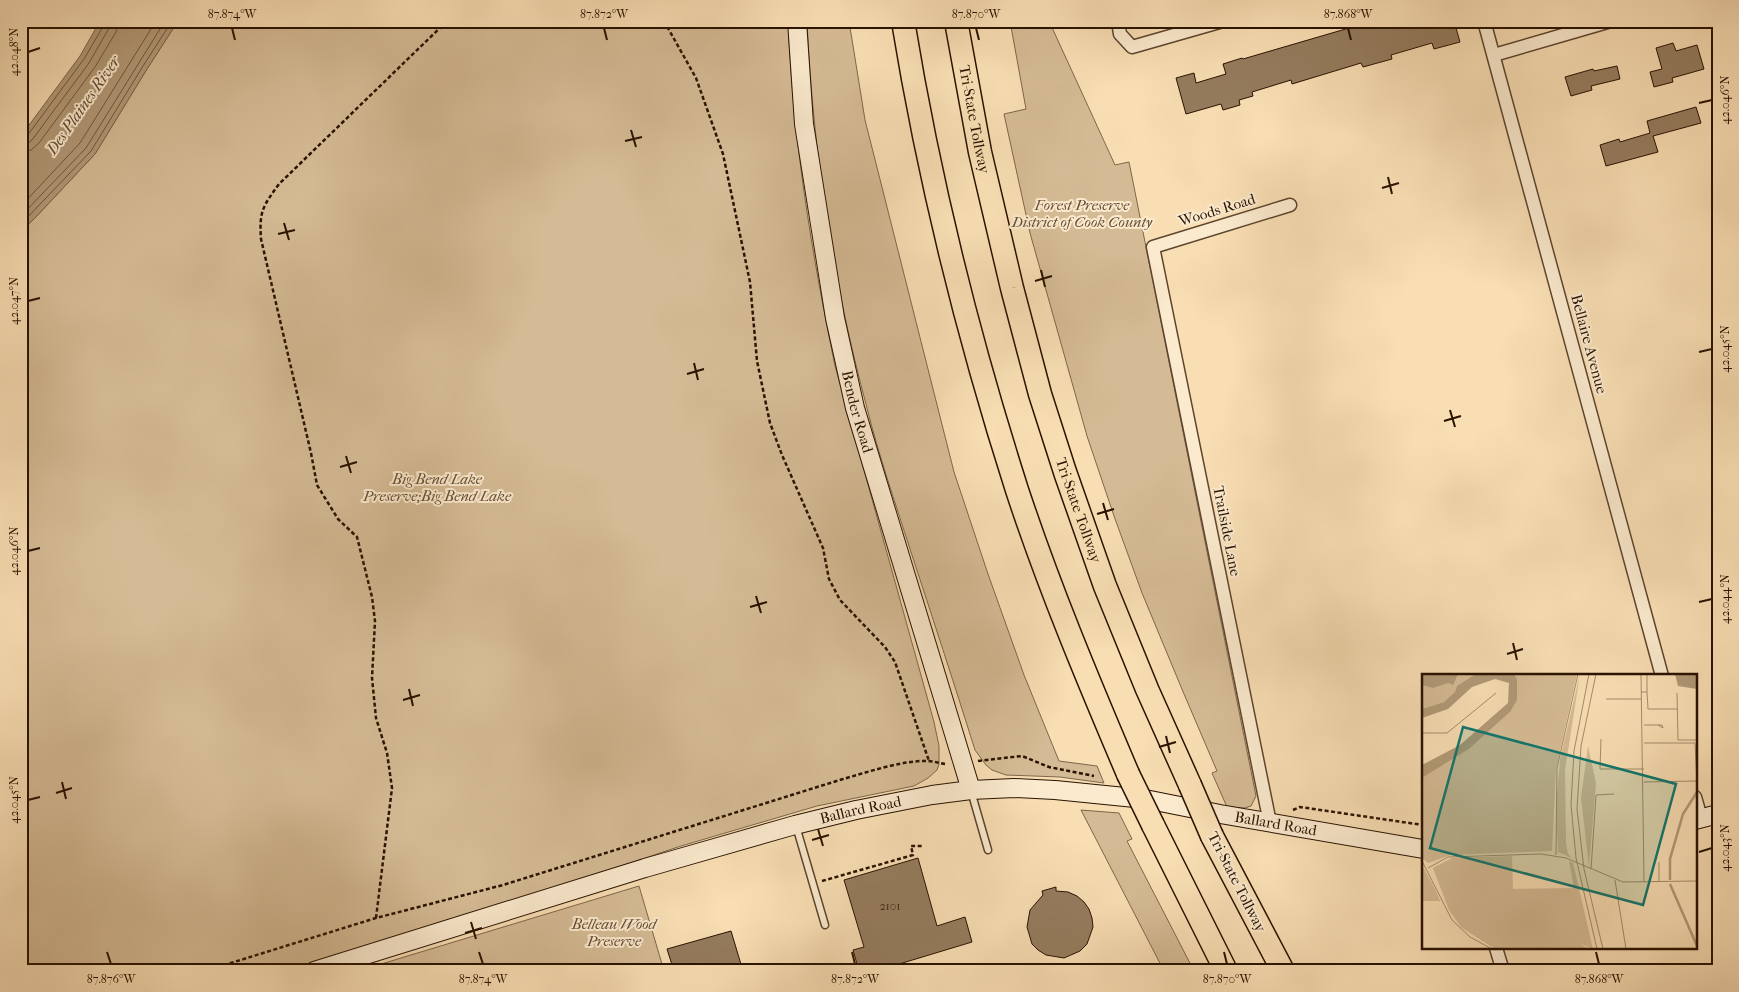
<svg xmlns="http://www.w3.org/2000/svg" width="1739" height="992" viewBox="0 0 1739 992" font-family="'IM FELL French Canon',serif">
<rect width="100%" height="100%" fill="#f9deb4"/>
<filter id="stains"><feTurbulence type="fractalNoise" baseFrequency=".004" numOctaves="4"/><feColorMatrix values="0 0 0 0 .2 0 0 0 0 .09 0 0 0 0 .02 0 0 0 .5 -.17"/></filter>
<radialGradient id="worn" r=".72"><stop offset=".6" stop-color="#630" stop-opacity="0"/><stop offset="1" stop-color="#630" stop-opacity=".3"/></radialGradient>
<g fill="#d5bb95" stroke="#7e664a">
<path d="M178,21H788C793,139 811,250 835,366L934,722L939,746V764L937,770L928,778L914,786L817,806L681,846L567,884L287,971H21V231L34,219L95,154L147,69Z"/>
<path d="M807,21H849L865,120L954,472L988,574L1024,675L1059,761L1097,766L1104,783L1060,777L1006,775L992,770L986,765L975,750C954,683 932,616 910,549C895,502 879,456 867,408C833,282 813,152 807,21Z"/>
<path d="M1010,21H1049L1115,165L1129,162L1256,796L1251,806L1245,808L1227,807L1212,773L1217,771L1184,694L1142,593L1114,516L1087,436L1030,233L1004,114L1026,109Z"/>
<path d="M1081,810L1119,813L1132,839L1127,841L1194,971H1164Z"/>
<path d="M639,886L664,971H358Z"/>
</g>
<path fill="#b29977" stroke="#7b6347" d="M100,21H178L147,69L95,154L34,219L21,231V136L80,56Z"/>
<g fill="none" stroke-linecap="round" stroke-linejoin="round">
<g stroke="#6d563c" stroke-width="1">
<path d="M21,138L27,136L84,59L104,25V21"/>
<path d="M21,144L28,143L32,140L89,63L109,28L111,21"/>
<path d="M21,152L31,150L39,143L95,67L116,32L118,21"/>
<path d="M21,206L80,143L156,21"/>
<path d="M21,216L86,148L165,21"/>
<path d="M21,224L91,151L143,66L172,21"/>
</g>
</g>
<g fill="#957c5e" stroke="#281200">
<path d="M1373,21H1454L1460,42L1434,49L1432,43L1391,55L1392,59L1363,67L1361,63L1292,84L1291,80L1252,92L1253,96L1239,100L1240,105L1223,110L1221,104L1186,114L1176,78L1194,73L1196,83L1226,74L1223,64L1242,58L1243,59Z"/>
<path d="M1673,43L1676,51L1697,45L1704,69L1672,78L1673,82L1654,87L1650,72L1662,69L1656,48Z"/>
<path d="M1617,66L1620,79L1591,86L1592,90L1571,96L1565,77L1593,69L1594,71Z"/>
<path d="M1696,107L1701,123L1653,136L1658,152L1606,166L1600,145L1619,139L1620,142L1650,133L1647,121Z"/>
<path d="M918,858L937,926L965,917L972,942L876,971H859L853,950L864,947L844,880Z"/>
<path d="M1056,887V891L1068,892L1077,896L1084,902L1089,909L1092,918L1093,927L1087,944L1080,951L1064,958L1046,955L1038,950L1032,944L1027,927L1030,910L1043,895L1042,891Z"/>
<path d="M731,931L743,971H674L667,949Z"/>
</g>
<g fill="none" stroke-linecap="round" stroke-linejoin="round">
<defs>
<g id="lane">
<path d="M971,791L988,850"/>
<path d="M796,826L825,925"/>
</g>
<g id="street">
<path d="M1118,21L1120,34L1132,47L1223,21"/>
<path d="M1484,21L1662,676"/>
<path d="M1494,55L1611,21"/>
<path d="M1695,797L1701,818"/>
<path d="M1270,823L1153,247L1290,205"/>
<path d="M1496,948L1503,971"/>
</g>
<g id="secondary">
<path id="s1" d="M797,21L804,124L835,318L855,408L971,790"/>
<path d="M1695,820L1718,814"/>
<path id="s2" d="M314,971L645,868L795,825L856,810L932,795L971,790L1014,788L1055,790L1145,799L1220,814L1423,849"/>
</g>
<g id="highway">
<path d="M903,21C929,180 968,337 1017,490C1049,587 1088,680 1128,774"/>
<path id="s3" d="M956,21L980,152L1012,288L1040,394L1065,472L1105,586L1147,689L1190,785"/>
<path d="M1153,825L1226,971"/>
<path d="M1212,836L1283,971"/>
</g>
</defs>
<use href="#lane" stroke="#5c452d" stroke-width="9"/>
<use href="#street" stroke="#5c452d" stroke-width="15"/>
<use href="#secondary" stroke="#281200" stroke-width="20"/>
<use href="#highway" stroke="#281200" stroke-width="25"/>
<g stroke="#281200" stroke-width="2.5" stroke-dasharray="4 2.5" stroke-linecap="butt">
<path d="M664,21L696,78L723,154L750,282L757,361L770,423L782,455L823,548L829,579L840,600L885,647L895,662L929,761"/>
<path d="M978,761L1022,756L1049,767L1094,776"/>
<path d="M1293,810L1300,807L1423,825"/>
<path d="M822,881L913,855L911,846H923"/>
<path d="M376,918L392,788L387,753L376,718L372,678L375,621L372,597L357,537L338,519L317,485L311,453L261,239C259,211 263,206 279,184L447,21"/>
<path d="M205,971L376,918L503,885L843,779C868,772 903,760 928,761C935,761 940,764 947,764"/>
</g>
<use href="#lane" stroke="#fbeace" stroke-width="6"/>
<use href="#street" stroke="#fbeace" stroke-width="12"/>
<use href="#secondary" stroke="#fbeace" stroke-width="18"/>
<use href="#highway" stroke="#f9deb4" stroke-width="22"/>
<defs>
<g id="highway-bridge">
<path d="M1128,774L1153,825"/>
<path d="M1190,785L1212,836"/>
</g>
</defs>
<use href="#highway-bridge" stroke="#281200" stroke-width="25" stroke-linecap="butt"/>
<use href="#highway-bridge" stroke="#f9deb4" stroke-width="22"/>
</g>
<path fill="none" stroke="#281200" stroke-width="2" d="M232,28L235,40M604,28L607,40M976,28L979,40M1348,28L1351,40M28,52L40,48M1699,103L1712,100M631,130L636,147M625,141L642,137M1388,177L1392,194M1382,188L1399,183M284,223L289,240M278,234L295,230M1041,270L1045,287M1035,281L1052,276M28,301L40,298M1699,352L1712,349M694,363L698,380M687,374L704,369M1450,410L1455,427M1444,421L1461,416M346,456L351,473M340,467L357,462M1103,503L1108,520M1097,514L1114,509M28,551L40,548M756,596L761,613M1699,602L1712,599M750,607L767,602M1513,643L1517,660M1507,654L1523,649M409,689L413,706M403,700L420,695M1166,736L1170,753M1159,747L1176,742M62,782L66,799M56,793L72,788M28,800L40,797M818,829L823,846M812,840L829,835M1699,852L1712,848M471,922L476,939M465,933L482,928M107,952L111,964M479,952L483,964M852,952L855,964M1224,952L1227,964M1596,952L1599,964"/>
<g text-anchor="middle" dominant-baseline="central" stroke-width="4" stroke-linejoin="round" paint-order="stroke">
<g font-size="12" fill="#432c18">
<text x="890" y="906">2101</text>
</g>
<g font-size="15" fill="#281200" stroke="#fbeace">
<text stroke="none"><textPath href="#s3" startOffset="100">Tri-State Tollway</textPath></text>
<text transform="translate(1217 210) rotate(-17)">Woods Road</text>
<text transform="translate(1589 344) rotate(75)">Bellaire Avenue</text>
<text stroke="none"><textPath href="#s1" startOffset="396">Bender Road</textPath></text>
<text stroke="none"><textPath href="#s3" startOffset="505">Tri-State Tollway</textPath></text>
<text transform="translate(1227 531) rotate(79)">Trailside Lane</text>
<text stroke="none"><textPath href="#s2" startOffset="570">Ballard Road</textPath></text>
<text stroke="none"><textPath href="#s2" startOffset="990">Ballard Road</textPath></text>
<text transform="translate(1237 882) rotate(63)">Tri-State Tollway</text>
</g>
<g font-size="15" font-style="italic" fill="#654d34" stroke="#fbeace">
<text x="1082" y="205">Forest Preserve<tspan x="1082" dy="17">District of Cook County</tspan></text>
<text x="437" y="479">Big Bend Lake<tspan x="437" dy="17">Preserve;Big Bend Lake</tspan></text>
<text x="614" y="924">Belleau Wood<tspan x="614" dy="17">Preserve</tspan></text>
</g>
<g font-size="16" font-style="italic" fill="#5f4830" stroke="#fbeace">
<text transform="translate(83 105) rotate(-55)">Des Plaines River</text>
</g>
</g>
<g transform="translate(1422 674)">
<rect width="275" height="275" fill="#f9deb4"/>
<path d="M0,0H54L22,28L0,35ZM92,0H155L134,95L130,177L29,181L6,189L0,184V104L47,75L88,38L95,5ZM158,0L143,96L144,169L146,180L150,184L136,178L134,131L138,85ZM166,72L174,109L167,192L159,124ZM90,182L91,215L152,214L147,187L151,189L171,275L159,270L166,275H73L39,253L27,236L11,194L30,184ZM0,191L14,217L18,227H0Z" fill="#d5bb95"/>
<path d="M0,0H36L31,11L26,9L11,14L0,11ZM54,0H92L95,5V26L88,38L47,75L0,104V91L38,71L86,29L87,9L73,5L50,13L26,35L0,44V35L22,28L33,18L35,12ZM253,0H275V15L256,12Z" fill="#b29977"/>
<path fill="none" stroke="#b29977" stroke-width="2.5" d="M248,206V185L261,140L275,118M248,210L275,272"/>
<path fill="none" stroke="#a58c6c" stroke-width="1" d="M167,0L152,77L149,131L154,184L175,275M174,0L159,72L155,135L162,195L181,275M219,0L222,208M219,18H225L226,35H255M225,18V0M255,19L256,66H275M184,25H220M222,51H240L241,54L236,51M0,59H25L74,19M179,65L178,95H222M222,69H273L275,107M222,108L275,107M134,181L135,94L156,0M0,187L30,246L48,263L70,275M6,194L26,183L119,180L144,184L201,208L275,207M169,195L174,121L192,120M193,206L204,275M237,208V188"/>
<path fill="#0f766e" fill-opacity="0.15" stroke="#0f766e" stroke-width="2.5" d="M41,53L254,110L221,231L8,174Z"/>
<rect width="275" height="275" fill="none" stroke="#281200" stroke-width="2.5"/>
</g>
<rect width="1739" height="992" fill="none" stroke="#f9deb4" stroke-width="55"/>
<rect x="28" y="28" width="1684" height="936" fill="none" stroke="#281200" stroke-width="2"/>
<g font-size="12" text-anchor="middle" fill="#281200">
<text x="232" y="18">87.874°W</text>
<text x="604" y="18">87.872°W</text>
<text x="976" y="18">87.870°W</text>
<text x="1348" y="18">87.868°W</text>
<text transform="translate(14 52) rotate(-90)" y="4">42.048°N</text>
<text transform="translate(1725 100) rotate(-90)" y="4">42.046°N</text>
<text transform="translate(14 301) rotate(-90)" y="4">42.047°N</text>
<text transform="translate(1725 349) rotate(-90)" y="4">42.045°N</text>
<text transform="translate(14 551) rotate(-90)" y="4">42.046°N</text>
<text transform="translate(1725 599) rotate(-90)" y="4">42.044°N</text>
<text transform="translate(14 800) rotate(-90)" y="4">42.045°N</text>
<text transform="translate(1725 848) rotate(-90)" y="4">42.043°N</text>
<text x="111" y="983">87.876°W</text>
<text x="483" y="983">87.874°W</text>
<text x="855" y="983">87.872°W</text>
<text x="1227" y="983">87.870°W</text>
<text x="1599" y="983">87.868°W</text>
</g>
<rect width="100%" height="100%" filter="url(#stains)"/>
<rect width="100%" height="100%" fill="url(#worn)"/>
</svg>
